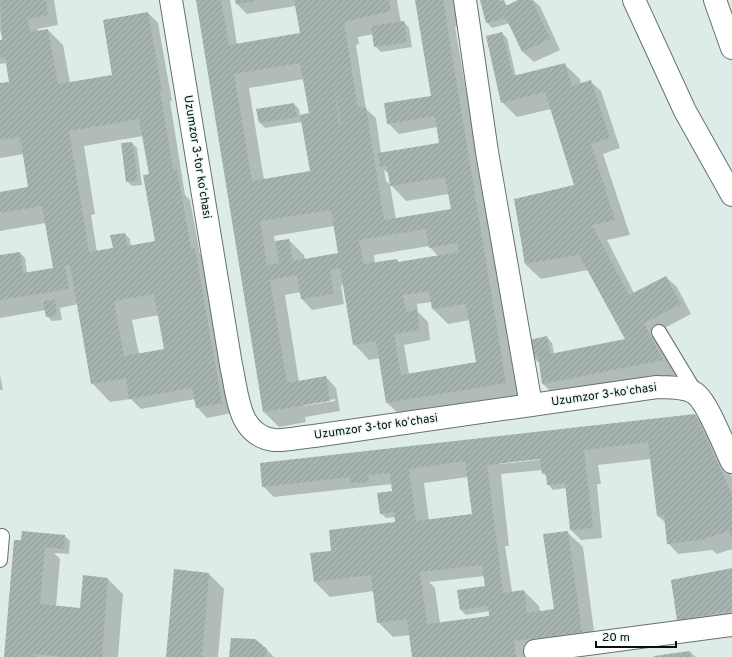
<svg xmlns="http://www.w3.org/2000/svg" width="732" height="657" viewBox="0 0 732 657" font-family="Overpass,sans-serif">
<defs>
<pattern id="building-hatch" width="6" height="6" patternUnits="userSpaceOnUse"><rect width="6" height="6" fill="#a6b3b1"/><path d="M-1 1l2-2M0 6l6-6M5 7l2-2" fill="none" stroke="#8e9997"/></pattern>
</defs>
<rect width="100%" height="100%" fill="#deece9"/>
<g fill="#0003" fill-rule="evenodd">
<path d="M0,0H54L58,25L37,29L39,31L48,30L63,45L70,83L114,76L148,13L158,23L172,101H170L185,195L190,200L200,254L213,268L232,413L207,418L197,407L195,399L141,409L131,399L110,402L92,383L78,304L60,308L62,320L52,321L47,316L46,310L0,318V256L20,253L25,258L27,273L54,269L46,223L0,231V193L30,188L24,154L0,158V84L10,82L7,63L0,64V41L4,43L0,30ZM143,136L150,175L156,242L131,246L130,239L125,234L114,249L97,252L91,215L95,214L84,146ZM159,315L166,350L139,354L132,320Z"/>
<path d="M197,0H230L237,45L301,34L296,6L247,14L237,4L236,0H397L401,23L404,22L409,28L412,47L381,52L375,46L374,34L358,37L359,44L356,45L366,109L376,118L381,153L440,144L437,127L399,134L388,123L432,96L416,0H455L459,26L455,27L520,398L446,410L441,406L398,413L387,403L380,358L369,360L354,344L344,285H341L344,304L312,310L302,299L301,292L285,295L299,382L326,377L336,388L340,411L305,417L306,422L279,427L264,412ZM304,79L310,114L300,116L299,109L294,104L260,123L265,128L302,122L311,172L264,180L249,88ZM384,170L390,175L391,185L406,201L449,194L452,210L396,219L390,185L386,181ZM334,226L339,254L305,260L304,255L289,240L275,242L274,236ZM429,246L438,256L400,263L397,260L375,263L374,255ZM432,302L433,309L448,324L470,320L477,363L409,374L404,345L430,340L428,322L418,312L417,304ZM335,399V401L303,406V404Z"/>
<path d="M481,0H501L508,6L520,0H533L540,6L560,50L534,62L523,52L510,23L492,28L487,22Z"/>
<path d="M502,33L507,38L516,76L564,64L580,79L581,84L590,81L601,91L620,148L603,154L630,235L607,240L634,293L666,277L677,287L691,314L655,333L677,375L559,399L543,384L540,362H538L533,357L547,337L552,343L554,354L626,340L588,270L541,279L525,264L515,200L575,185L551,109L517,117L502,102Z"/>
<path d="M132,143L137,148L142,185L132,186L127,181Z"/>
<path d="M0,375L3,390H0Z"/>
<path d="M695,415L710,430L732,477V549L717,554L712,550L678,554L668,543L666,523L658,516L651,459L598,465L601,484H597L602,538L581,540L571,530L566,488L553,490L548,484L547,477L543,473V470L501,474L509,546H505L512,592L524,591L539,606L540,612L555,610L567,532L583,547L596,647L528,657H413L410,635L393,637L378,622L374,591L330,597L315,582L332,551L396,525V517L386,518L381,513L393,492L392,484L274,497L263,486ZM545,457L546,459L500,464V462ZM468,477L473,515L429,521L424,483ZM485,576L486,586L461,610L466,615L490,611V617L440,623L435,588L429,582Z"/>
<path d="M65,536L70,541L69,554L54,553L60,559L56,607L81,609L108,579L123,594L118,657H5L15,541Z"/>
<path d="M732,569V628L693,634L678,619Z"/>
<path d="M175,571L209,574L224,589L218,657H167Z"/>
<path d="M266,649L274,657H230Z"/>
<path d="M690,652L696,657H655Z"/>
</g>
<g fill="url(#building-hatch)" fill-rule="evenodd">
<path d="M0,0H46L48,15L28,19L30,32L48,29L58,84L112,75L103,20L148,12L162,91H160L173,169H177L191,248H195L222,403L196,408L192,388L129,399L126,378L91,384L70,265L65,266L69,289L0,300V255L20,252L23,273L53,268L42,206L0,213V192L28,187L20,137L0,140V83L9,82L5,57L0,58V40H2ZM139,119L149,174L143,175L155,241L127,246L125,233L110,235L113,248L89,252L69,131ZM154,294L164,349L124,356L114,301Z"/>
<path d="M196,0H221L229,45L300,33L294,0H389L391,11L344,22L358,108L366,107L384,220L451,209L445,177L390,186L387,166L380,167L378,153L439,143L435,116L387,124L384,103L431,96L415,0H443L506,383L386,403L376,341L353,345L340,268L330,270L334,294L301,299L297,275L270,280L287,383L326,376L330,401L263,412ZM300,63L309,113L300,115L310,171L252,181L234,74ZM333,79L341,126L340,127L333,80ZM331,210L338,253L293,261L289,239L275,241L279,263L267,265L260,221ZM426,229L429,248L457,243L459,252L398,262L397,259L364,264L359,240ZM429,291L432,309L466,304L476,362L401,375L394,334L420,330L417,310L406,312L403,295Z"/>
<path d="M235,0H256V1L236,4Z"/>
<path d="M480,0H498V2L504,0L506,6L518,0H532L550,39L522,52L506,18L486,23Z"/>
<path d="M404,21L407,42L374,47L371,26Z"/>
<path d="M502,32L513,76L565,63L572,86L591,80L610,138L591,144L615,220L592,225L629,295L666,276L681,304L644,323L663,360L542,384L538,356L532,357L529,340L547,336L550,354L625,339L579,255L525,264L514,199L574,185L545,92L501,103L486,36Z"/>
<path d="M294,103L297,117L259,123L256,109Z"/>
<path d="M132,142L138,180L126,182L121,143Z"/>
<path d="M55,300L57,315L46,317L43,301Z"/>
<path d="M695,414L732,494V540L729,531L701,540L667,544L664,515L657,516L648,442L584,450L593,528L570,530L565,483L547,485L546,473L542,474L540,459L487,465L503,593L524,590L527,613L554,609L543,534L568,531L582,632L514,641L516,657H412L407,619L377,623L371,575L314,582L310,553L331,551L329,530L395,522L394,512L380,514L377,493L392,491L390,473L368,475L369,482L351,483L350,477L262,487L260,463ZM465,461L472,514L416,521L409,469ZM482,565L485,586L457,590L460,610L488,606L489,616L427,624L420,572Z"/>
<path d="M22,531L65,535L64,549L45,547L40,604L80,608L83,575L108,578L102,657H63L34,654V657H4L14,540H21Z"/>
<path d="M732,568V611L677,620L671,580Z"/>
<path d="M174,569L209,573L202,657H166Z"/>
<path d="M231,638L255,639L267,649L266,657H229Z"/>
<path d="M690,651L691,657H654V656Z"/>
</g>
<g fill="none" stroke-linecap="round" stroke-linejoin="round">
<defs>
<g id="service">
<path d="M659,332L697,395"/>
<path d="M0,560L2,536"/>
</g>
<g id="minor">
<path d="M171,0L231,365C238,394 237,435 274,440C286,441 301,437 314,436L657,387C670,388 687,386 697,395C709,406 724,446 732,462"/>
<path d="M465,0L487,152L531,405"/>
<path d="M535,651L732,625"/>
</g>
<g id="primary">
<path d="M634,0L685,111L732,195"/>
<path d="M715,0L732,48"/>
</g>
</defs>
<use href="#service" stroke="#65726f" stroke-width="16"/>
<use href="#minor" stroke="#65726f" stroke-width="24"/>
<use href="#primary" stroke="#65726f" stroke-width="24"/>
<use href="#service" stroke="#fff" stroke-width="14"/>
<use href="#minor" stroke="#fff" stroke-width="22"/>
<use href="#primary" stroke="#fff" stroke-width="22"/>
</g>
<g text-anchor="middle" dominant-baseline="central" stroke-width="3" stroke-linejoin="round" paint-order="stroke">
<g font-size="12" fill="#0b100f" stroke="#ebf9f6">
<text transform="translate(197 157) rotate(81)">Uzumzor 3-tor koʻchasi</text>
<text transform="translate(604 395) rotate(-8)">Uzumzor 3-koʻchasi</text>
<text transform="translate(376 427) rotate(-8)">Uzumzor 3-tor koʻchasi</text>
</g>
</g>
<path d="M596 641v6h80v-6" fill="none" stroke="#0b100f" stroke-width="2"/>
<text x="602" y="641" font-size="12" fill="#0b100f" stroke="#ebf9f6" stroke-width="3" paint-order="stroke">20 m</text>
</svg>
